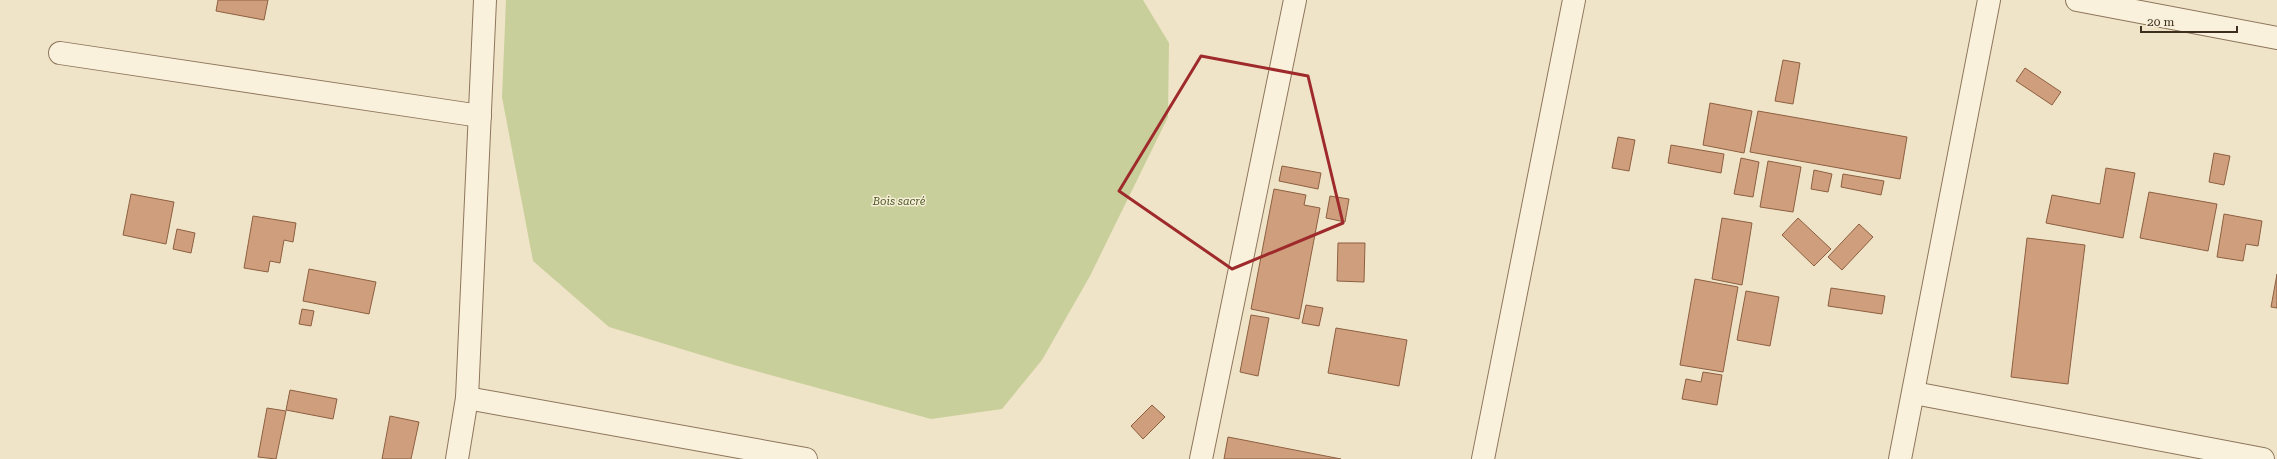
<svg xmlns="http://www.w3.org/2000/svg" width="2277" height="459" viewBox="0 0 2277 459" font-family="'Roboto Serif',serif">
<rect width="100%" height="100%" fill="#f0e4c8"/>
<path fill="#c9cf9b" d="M506,0H1143L1169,43L1168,117L1090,276L1042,360L1002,409L931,419L734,365L609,327L533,261L502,97Z"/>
<g fill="#cf9f7d" stroke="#8d5f41">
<path d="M218,0H268L264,20L216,11Z"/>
<path d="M1783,60L1800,63L1793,104L1775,101Z"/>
<path d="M2025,68L2061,92L2052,105L2016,81Z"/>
<path d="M1710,103L1752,111L1744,153L1703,145Z"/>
<path d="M1758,111L1907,137L1900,179L1750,152Z"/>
<path d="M1618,137L1635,140L1629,171L1612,168Z"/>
<path d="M1671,145L1724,154L1721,173L1668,163Z"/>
<path d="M2214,153L2230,156L2224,185L2209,182Z"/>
<path d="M1741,158L1759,162L1753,197L1734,194Z"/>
<path d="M1768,161L1801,167L1793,212L1760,207Z"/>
<path d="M1282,166L1321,173L1318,189L1279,181Z"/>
<path d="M2106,168L2135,173L2123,238L2046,223L2052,195L2100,204Z"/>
<path d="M1814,170L1832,174L1828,192L1811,189Z"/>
<path d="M1843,174L1884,181L1881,195L1841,187Z"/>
<path d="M1274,189L1306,195L1304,205L1320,208L1299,319L1251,309Z"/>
<path d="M2149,192L2217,204L2208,251L2140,238Z"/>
<path d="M131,194L174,202L166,244L123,235Z"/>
<path d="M1330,196L1349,199L1345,222L1326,218Z"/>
<path d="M2224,214L2262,221L2258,246L2246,244L2243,261L2217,257Z"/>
<path d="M253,216L296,223L293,242L284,240L280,263L270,261L268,272L244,268Z"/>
<path d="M1722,218L1752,223L1742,285L1712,279Z"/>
<path d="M1798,218L1831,249L1814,266L1782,235Z"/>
<path d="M1859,224L1873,237L1842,270L1828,257Z"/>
<path d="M177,229L195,233L191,253L173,249Z"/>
<path d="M2027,238L2085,245L2068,384L2011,377Z"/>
<path d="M1338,243H1365L1364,282L1337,281Z"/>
<path d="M309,269L376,282L369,314L303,301Z"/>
<path d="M2277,274V308L2271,307Z"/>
<path d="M1695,279L1738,287L1723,372L1680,365Z"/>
<path d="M1831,288L1885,296L1882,314L1828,306Z"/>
<path d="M1746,291L1779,297L1770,346L1737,340Z"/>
<path d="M1306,305L1323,308L1319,326L1302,323Z"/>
<path d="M302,309L314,311L311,326L299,324Z"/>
<path d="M1251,315L1269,318L1258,376L1240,372Z"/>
<path d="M1336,328L1407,340L1399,386L1328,373Z"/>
<path d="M1703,372L1722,375L1717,405L1682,399L1686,379L1701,382Z"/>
<path d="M290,390L337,399L333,419L286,410Z"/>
<path d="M1152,405L1165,417L1143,439L1131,426Z"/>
<path d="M267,408L286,411L276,459L258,457Z"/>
<path d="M390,416L419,422L411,459H382Z"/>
<path d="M1228,437L1341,459H1224Z"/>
</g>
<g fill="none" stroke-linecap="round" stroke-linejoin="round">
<defs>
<g id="street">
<path d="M2077,0L2277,38"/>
<path d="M60,53L480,116"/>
<path d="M1914,393L2263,459"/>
<path d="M467,398L806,459"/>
<path d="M457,459L467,398L485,0"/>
<path d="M1201,459L1295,0"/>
<path d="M1483,459L1574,0"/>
<path d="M1900,459L1989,0"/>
</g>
</defs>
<use href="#street" stroke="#8d765c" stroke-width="24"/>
<use href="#street" stroke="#faf1dc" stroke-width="22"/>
</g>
<path fill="none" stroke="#9e2a2b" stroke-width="3" stroke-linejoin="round" d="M1201,56L1308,76L1343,223L1232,269L1119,191Z"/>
<g text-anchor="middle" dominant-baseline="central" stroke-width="3" stroke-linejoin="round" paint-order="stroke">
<g font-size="11" font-style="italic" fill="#4d5a26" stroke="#f7eed8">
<text x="899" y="201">Bois sacré</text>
</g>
</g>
<path d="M2141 26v6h96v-6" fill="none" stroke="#3d2e20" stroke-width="2"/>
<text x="2147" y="26" font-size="12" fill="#3d2e20" stroke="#f7eed8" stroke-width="3" paint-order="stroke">20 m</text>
</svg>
